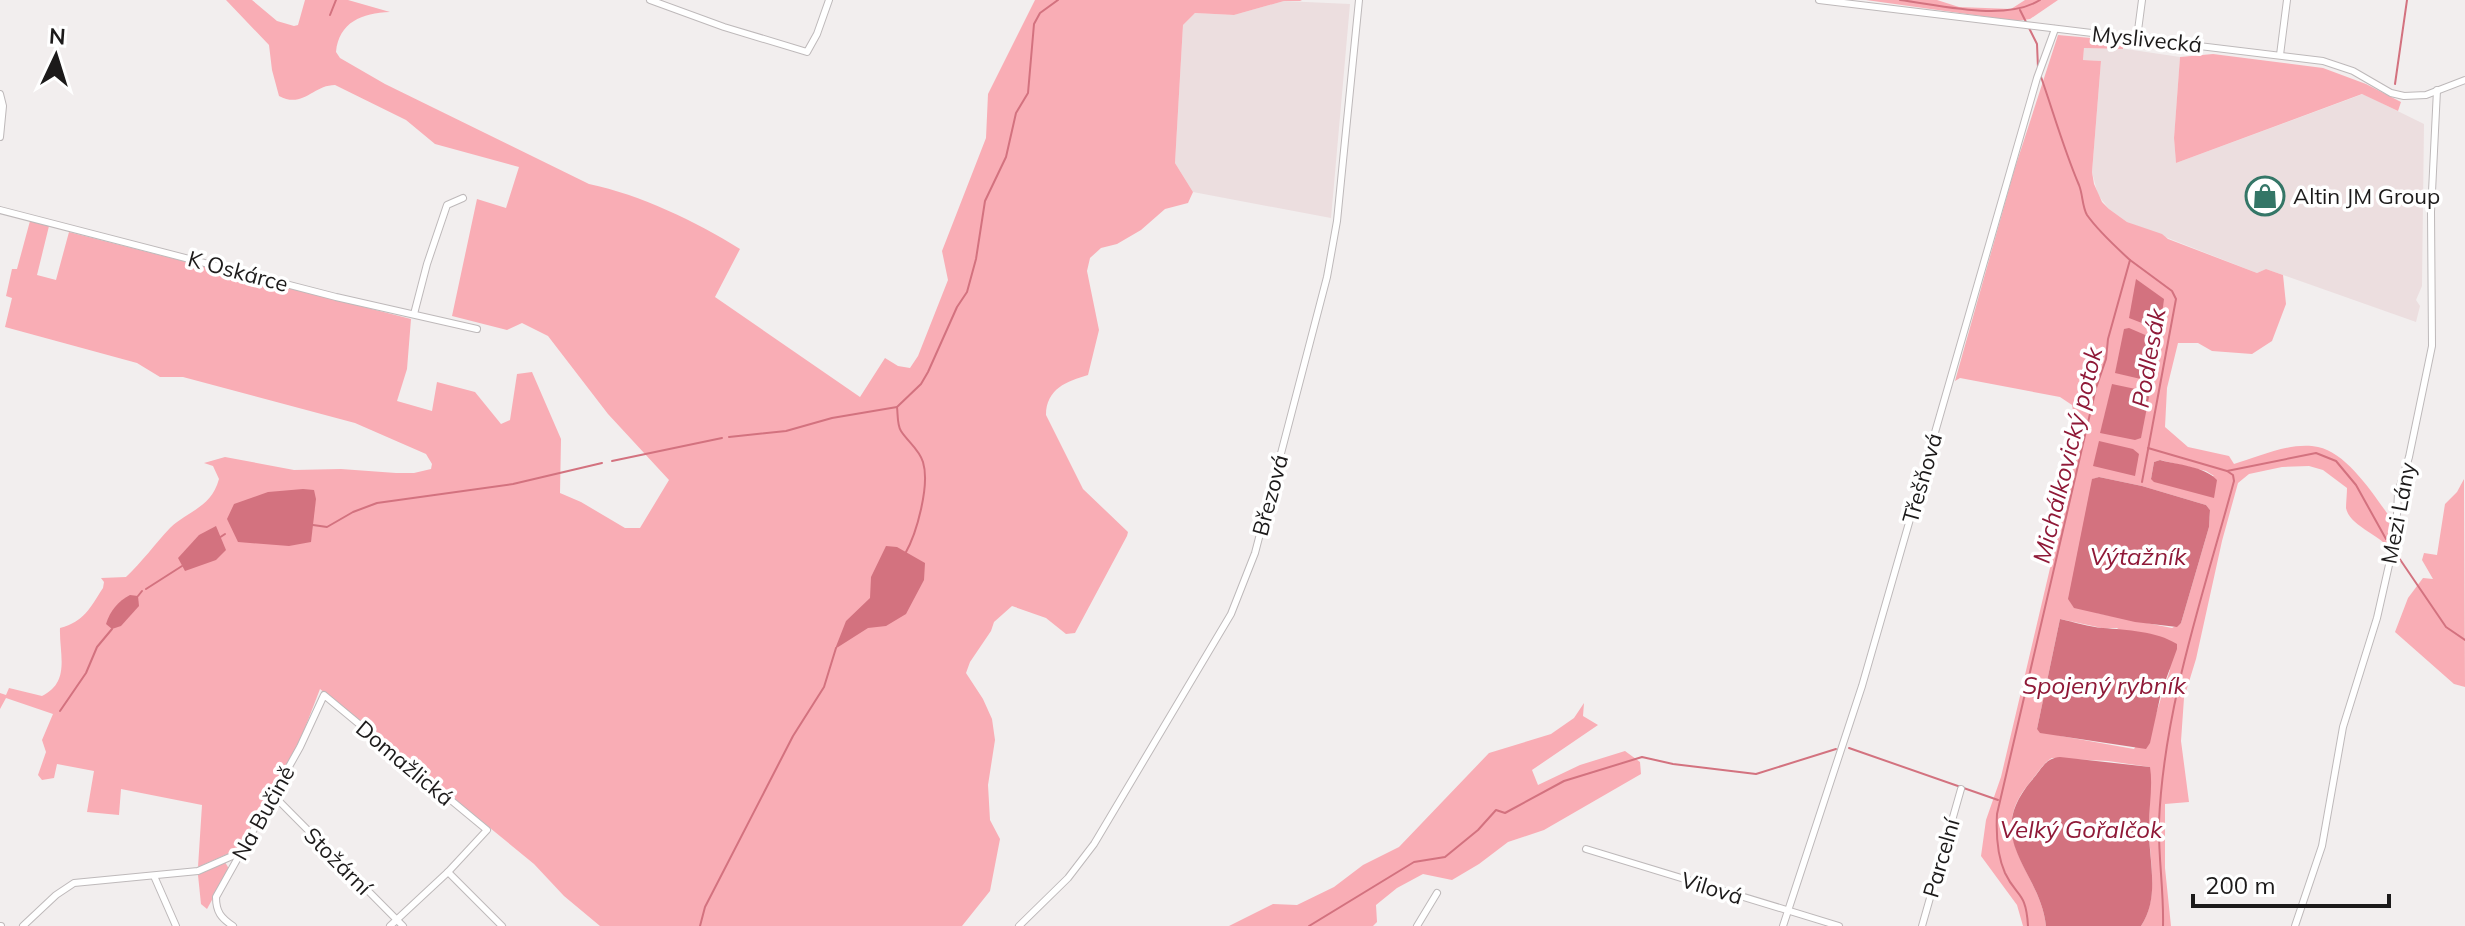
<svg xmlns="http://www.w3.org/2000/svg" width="2465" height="926" viewBox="0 0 2465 926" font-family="Mulish,sans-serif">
<rect width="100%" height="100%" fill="#f2eeee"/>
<g fill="#ecdedf">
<path d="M1284,1L1350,4L1331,218L1193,192L1175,163L1183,25L1195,13L1234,15Z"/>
<path d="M2084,48L2126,49L2180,57L2174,138L2176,163L2363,94L2424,124L2422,286L2416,300L2420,306L2416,322L2266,269L2257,273L2127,222L2109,209L2098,195L2092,172L2101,61L2083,60Z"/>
</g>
<g fill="#f9adb5" fill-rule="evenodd">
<path d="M226,0H252L277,21L294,26L298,25L305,0H348L390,12C362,13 339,22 336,52L340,58L385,84L589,184C641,195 695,221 740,249L715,297L860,397L885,358L898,366L910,368L918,356L948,280L942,251L986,138L988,94L1035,0H1300L1302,1H1284L1234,15L1195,13L1183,25L1175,163L1193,192L1188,203L1165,209L1141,230L1117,244L1101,248L1090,258L1087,271L1099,330L1088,375C1067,381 1046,389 1046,415L1083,489L1128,532L1127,536L1075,633L1066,634L1046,618L1012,606L994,622L991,631L970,662L966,673L983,699L992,719L995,740L988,785L990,820L1000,839L990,891L962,926H600L564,896L534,864L320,689L300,741L240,845L232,852L198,867L202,805L121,789L119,815L87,812L94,771L57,764L54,778L42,780L38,775L46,752L42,740L53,714L6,698L0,709V693L6,695L9,688L42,696C71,682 59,654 60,628C85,621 89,609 103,588L104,582L101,578L126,577C142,562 155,544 170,528C189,510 211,508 219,479L213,466L204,463L225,457L294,470L341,469L396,473H414L431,469L432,464L426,454L355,423L183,377H160L137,363L5,327L12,298L6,296L12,269H17L30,221L49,226L37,275L56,280L69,232L411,319L407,369L397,401L432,411L437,382L475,392L501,424L510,420L517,374L532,372L561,439L560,493L581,502L625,528H640L669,480L608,414L548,336L522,323L507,330L452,316L477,199L506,208L519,167L435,144L406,120L335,85C313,85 303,109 279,96L272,70L269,45Z"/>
<path d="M1866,0H1937L1959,7L2011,9L2025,0H2058L2030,19L2017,21Z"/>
<path d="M2058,35L2124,41L2123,49L2084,48L2083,60L2101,61L2092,172L2094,184L2102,202L2109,209L2127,222L2162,234L2168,239L2257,273L2266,269L2283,275L2286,304L2272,341L2252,354L2212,351L2198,343H2178L2167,388L2165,427L2188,447L2229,456L2234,464C2258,457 2292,441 2318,447C2348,453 2375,497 2392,520L2389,548C2378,534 2349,525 2346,508C2346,502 2347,494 2347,488L2323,470L2309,466L2282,467L2249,474L2238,483L2222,541L2196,659L2184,698L2181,741L2189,802L2165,804V868L2171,926H2141C2159,899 2150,862 2149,832C2149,810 2150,789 2150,767L2108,761L2052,758C2043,763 2038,773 2031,781C1982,838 2040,870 2046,926H2023L2017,905L1981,856L1986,820L2001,777L2070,483L2075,422L2072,405L2060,397L1960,378L1955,381L2014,171ZM2160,460L2206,471L2214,476L2151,479L2154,462ZM2099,477L2142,486L2206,505L2210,510L2209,527L2181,623L2172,628L2097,613L2080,547L2093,479ZM2060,619L2102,628H2117L2170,670L2155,717L2134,749L2061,736L2037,729Z"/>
<path d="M2213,54L2323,68L2366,84L2401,102L2398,111L2362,94L2176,163L2174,138L2180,57Z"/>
<path d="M2464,479L2465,687L2454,684L2395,632L2408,598L2423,578L2433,579L2422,560L2424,553L2437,555L2445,504L2457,492Z"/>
<path d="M1584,703L1583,716L1598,725L1532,770L1538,785L1580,765L1625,751L1640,762L1641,774L1544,830L1508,842L1479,864L1452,880L1423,874L1397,888L1376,905L1377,922L1373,926H1229L1273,904L1297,905L1334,887L1363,865L1399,847L1489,753L1551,734L1574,718Z"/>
<path d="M225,862L229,869L207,909L201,904L198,875Z"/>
</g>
<g fill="#d3727f">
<path d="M2136,279L2164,299L2160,330L2129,318Z"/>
<path d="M2129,328L2157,340L2151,376L2145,380L2115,373L2124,329Z"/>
<path d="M2112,384L2145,391L2149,397L2141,438L2135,440L2100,433Z"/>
<path d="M2099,441L2133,449L2139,454L2135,476L2093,466Z"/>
<path d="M2160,460C2178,465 2204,466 2217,480L2214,498L2154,482L2151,479L2154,462Z"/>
<path d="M2099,477L2142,486L2206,505L2210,510L2209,527L2181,623L2177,627L2135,622L2074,608L2068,599L2092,479Z"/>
<path d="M303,489L314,490L316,499L311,542L289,546L238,542L227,519L234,504L268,492Z"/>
<path d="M216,526L226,550L216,560L185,571L178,558L199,535Z"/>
<path d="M886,546L897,547L925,563L924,580L906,614L886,626L868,628L835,649L846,621L870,598L871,577Z"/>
<path d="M130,595L138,596L139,606L121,626L112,629L106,624C110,611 118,601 130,595Z"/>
<path d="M2060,619C2074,622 2089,627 2103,628C2127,630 2156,631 2177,644V649L2161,693L2150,743L2146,749L2040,733L2037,729Z"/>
<path d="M2060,757L2150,767C2153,786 2149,806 2149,825C2148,859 2161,896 2141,926H2046C2040,869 1981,840 2032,780C2041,770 2045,758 2060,757Z"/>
</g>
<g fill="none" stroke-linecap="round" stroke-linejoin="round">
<g stroke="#d3727f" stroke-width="2">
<path d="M1900,0C1940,5 2005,22 2040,0"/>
<path d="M2020,10L2026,22"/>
<path d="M330,15L336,0"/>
<path d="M2029,28L2037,44L2038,68"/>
<path d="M2395,84L2407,0"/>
<path d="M2130,260L2172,291L2176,299L2142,482"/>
<path d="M729,437L786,431L832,418L897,407"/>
<path d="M2148,448L2227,471L2316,453L2336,461L2356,485L2386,539"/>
<path d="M612,461L722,438"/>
<path d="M313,525L327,527L353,512L377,503L513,484L602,463"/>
<path d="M219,538L225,534"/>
<path d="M905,554C917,533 930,485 923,462C919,449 908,442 901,431C897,425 898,415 897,407L921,384L928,372L957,307L967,292L976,259L985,201L1006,157L1016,113L1028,93L1034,24L1040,13L1058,0"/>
<path d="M2397,555L2446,627L2465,640"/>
<path d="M146,589L182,566"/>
<path d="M138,596L142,591"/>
<path d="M60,711L86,673L97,647L112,629"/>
<path d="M1849,748L1998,800"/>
<path d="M700,926L705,907L793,736L824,687L836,648"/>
<path d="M1309,926L1414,862L1445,857L1478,830L1496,810L1505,813L1564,781L1642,757L1673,764L1756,774L1836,749"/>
<path d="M2028,926C2026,891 2017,898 2005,873C1997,855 1996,833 1997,814L2096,388L2106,359L2108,339L2130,260C2115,246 2099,232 2087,215C2082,206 2083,195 2079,185C2064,150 2053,111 2040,74"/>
<path d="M2163,926C2164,891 2158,856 2159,822C2164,706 2204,592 2234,481L2233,475L2227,471"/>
</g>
<defs>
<g id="minor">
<path d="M650,0L724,27L807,52L817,34L829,0"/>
<path d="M1819,0L2323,61L2353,71L2391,93L2404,96L2426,95L2465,80"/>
<path d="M2137,38L2142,0"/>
<path d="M2280,55L2287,0"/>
<path d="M0,94L3,106L0,137"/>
<path d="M0,210L336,297L477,329"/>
<path d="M414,314L427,264L447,205L463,198"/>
<path d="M273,795L403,926"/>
<path d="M1586,849L1839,926"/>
<path d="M448,872L502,926"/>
<path d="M154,876L176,926"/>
<path d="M0,926H1"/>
<path d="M23,926L56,895L74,883L198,871L239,853"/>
<path d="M233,926C221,918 216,912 216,897L300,747L324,695L487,830L448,872L390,926"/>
<path d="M1019,926L1068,878L1094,844L1231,614L1255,553L1327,277L1337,221L1359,0"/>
<path d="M1417,926L1437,893"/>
<path d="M1783,926L1862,686L2037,78L2055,29"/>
<path d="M1922,926L1961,789"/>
<path d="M2295,926L2322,846L2343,727L2377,618L2396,534L2398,493L2409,457L2432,346L2431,212L2437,90"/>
</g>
</defs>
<use href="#minor" stroke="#beb9ba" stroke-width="8"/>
<use href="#minor" stroke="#fff" stroke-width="6"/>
</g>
<defs>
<symbol id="shop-ring" viewBox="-11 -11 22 22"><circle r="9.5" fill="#fff" stroke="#347667" stroke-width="1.5"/><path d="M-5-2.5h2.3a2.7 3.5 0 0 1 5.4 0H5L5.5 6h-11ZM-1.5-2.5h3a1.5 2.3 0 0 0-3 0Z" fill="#347667"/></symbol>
</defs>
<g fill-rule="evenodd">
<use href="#shop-ring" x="2243" y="174" width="44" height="44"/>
</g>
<g text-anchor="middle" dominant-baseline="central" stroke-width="7" stroke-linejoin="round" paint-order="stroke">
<g font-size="22" fill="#1c1a1a" stroke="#fff">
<text transform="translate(2147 39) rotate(6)">Myslivecká</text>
<text transform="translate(238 271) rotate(15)">K Oskárce</text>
<text transform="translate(1922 478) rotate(-74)">Třešňová</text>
<text transform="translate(1270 495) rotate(-75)">Březová</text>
<text transform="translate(2398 513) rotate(-79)">Mezi Lány</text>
<text transform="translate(405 763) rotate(40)">Domažlická</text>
<text transform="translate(263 813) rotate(-61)">Na Bučině</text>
<text transform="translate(1941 858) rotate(-74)">Parcelní</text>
<text transform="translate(338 861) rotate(45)">Stožární</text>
<text transform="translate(1712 888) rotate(17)">Vilová</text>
</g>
<g font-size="22" fill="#1c1a1a" stroke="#fff" text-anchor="start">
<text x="2293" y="196">Altin JM Group</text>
</g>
<g font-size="24" font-style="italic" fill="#8f1937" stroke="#fff">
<text transform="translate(2148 358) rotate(-80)">Podlesák</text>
<text transform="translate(2067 455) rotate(-76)">Michálkovický potok</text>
<text x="2138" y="556">Výtažník</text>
<text x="2104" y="685">Spojený rybník</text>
<text x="2081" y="829">Velký Gořalčok</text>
</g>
</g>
<g transform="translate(56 56) rotate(4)" stroke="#ffffff" stroke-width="6" paint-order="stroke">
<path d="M0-6L14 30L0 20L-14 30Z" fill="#1c1a1a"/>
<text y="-12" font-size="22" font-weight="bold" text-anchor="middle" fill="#1c1a1a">N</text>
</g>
<path d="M2193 894v12h196v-12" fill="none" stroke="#1c1a1a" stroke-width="4"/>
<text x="2205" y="894" font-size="24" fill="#1c1a1a" stroke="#ffffff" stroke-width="6" paint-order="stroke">200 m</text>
</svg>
